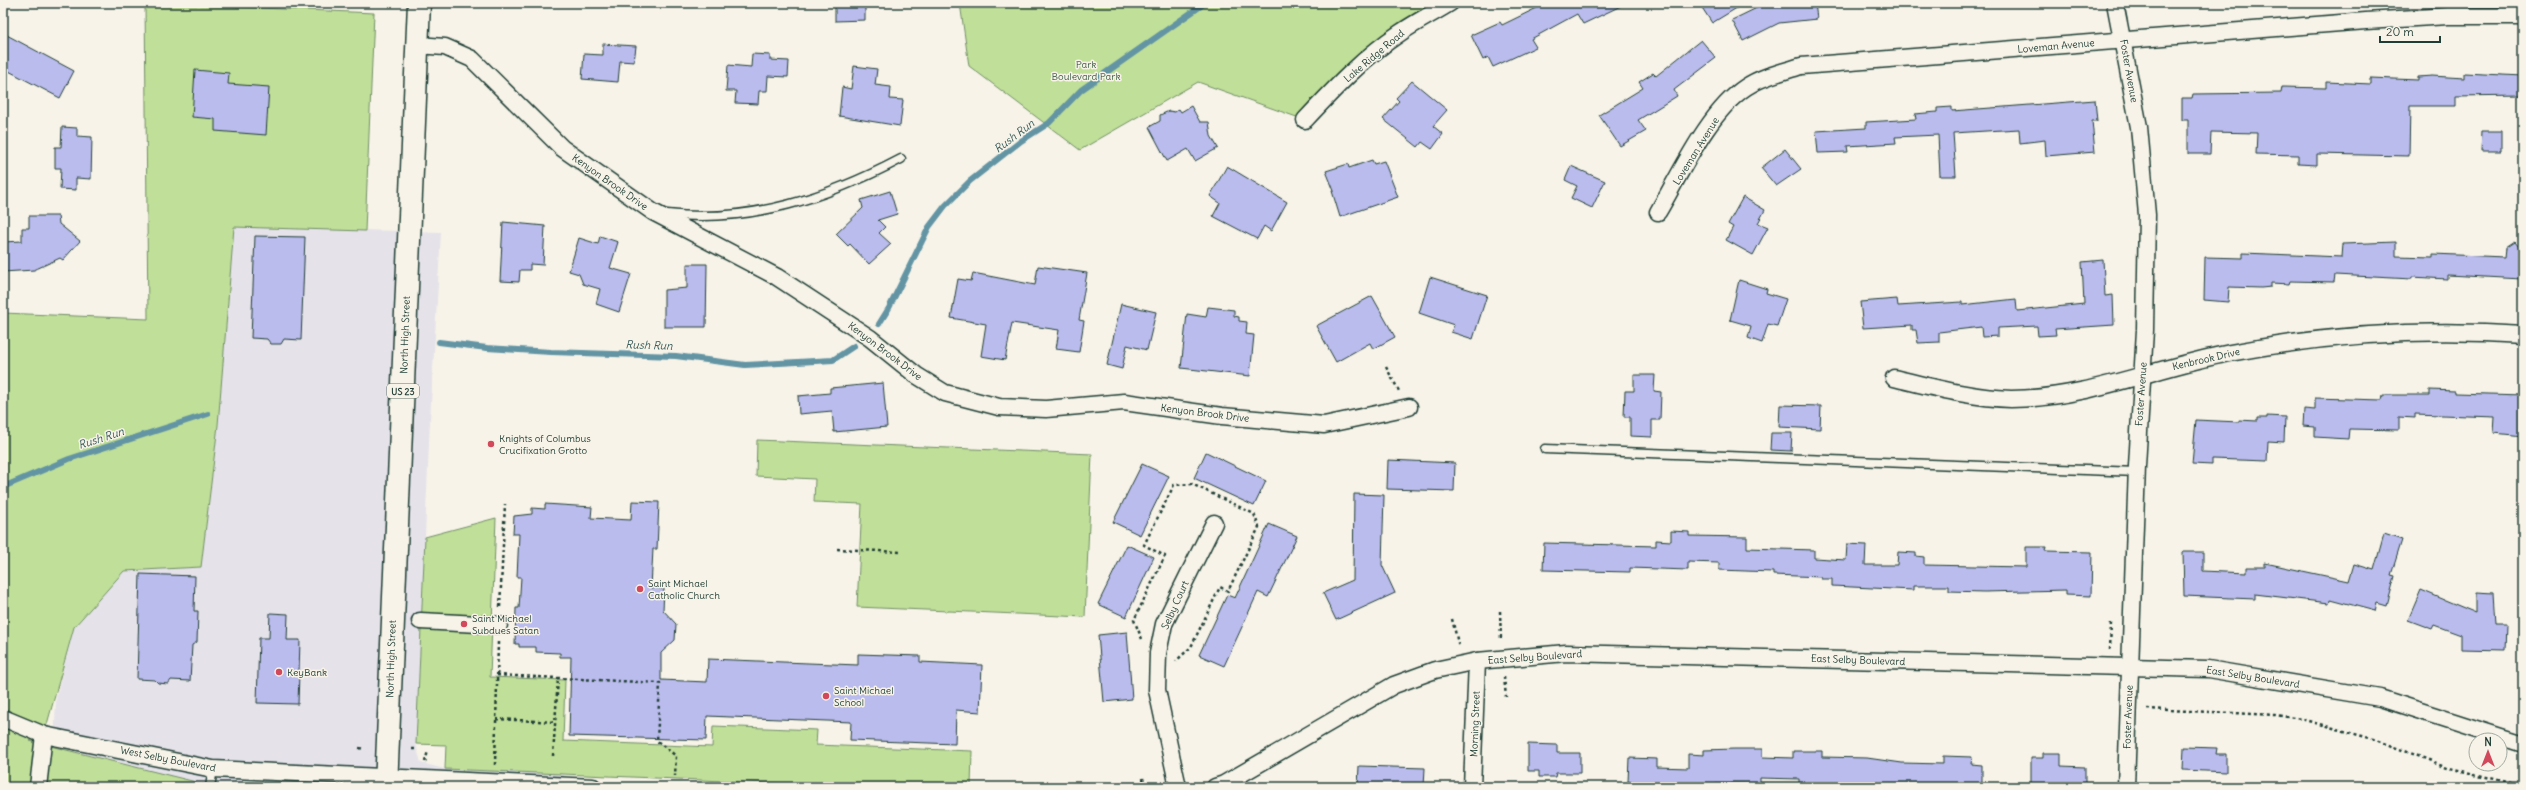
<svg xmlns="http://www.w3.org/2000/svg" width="2526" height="790" viewBox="0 0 2526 790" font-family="Delius,sans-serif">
<rect width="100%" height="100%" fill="#f7f3e8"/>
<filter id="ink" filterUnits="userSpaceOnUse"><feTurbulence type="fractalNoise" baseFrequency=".025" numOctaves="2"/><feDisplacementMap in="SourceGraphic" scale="8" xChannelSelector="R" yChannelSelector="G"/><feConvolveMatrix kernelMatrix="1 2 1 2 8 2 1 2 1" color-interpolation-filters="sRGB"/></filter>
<g filter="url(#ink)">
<path fill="#e5e2ea" d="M234,227L441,232L430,421L416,744L421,763L445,769L564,774V787H195V782L54,747L56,698L74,627L124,571L201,567L218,425Z"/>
<g fill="#c0df98" stroke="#708e66">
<path d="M145,3L374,13L365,231L234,227L218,425L201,567L124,571L74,627L44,735L30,741L196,782L195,787H3V313L148,319Z"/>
<path d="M960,3H1451L1384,45L1305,120L1198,82L1080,150L969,66Z"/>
<path d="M757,440L1092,454L1085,617L857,607L862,504L814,502L815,479L756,476Z"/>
<path d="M496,518L490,677L565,680L563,741L712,747L713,726L817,730L816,745L972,751L971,787H864L445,769L446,745L416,744L425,537Z"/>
</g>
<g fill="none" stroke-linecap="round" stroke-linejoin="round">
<g stroke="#6294a4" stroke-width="6">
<path d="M879,324L889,308L929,227L945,206L970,181L1021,141L1049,123L1081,90L1205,3"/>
<path d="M439,342L487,348L551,352L676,356L745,365L833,360L854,346"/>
<path d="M3,487L69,459L208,414"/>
</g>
</g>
<g fill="#bbbcee" stroke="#1f3d34">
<path d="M835,3H865V20L835,21Z"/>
<path d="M1547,3H1627L1583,24L1577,14L1531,39L1536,47L1493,67L1488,57L1483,60L1471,35L1500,22L1502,25Z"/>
<path d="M1699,3H1745L1712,23Z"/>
<path d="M1767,3H1815L1817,19L1779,23L1743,41L1732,20Z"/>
<path d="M3,33L74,71L60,98L3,68Z"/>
<path d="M1701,40L1716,58L1674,90L1677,96L1638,120L1646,131L1620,146L1599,115L1643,88L1639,82L1653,73L1656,76Z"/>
<path d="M603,44L636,46L634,62L620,61L618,82L582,79L584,54L603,55Z"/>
<path d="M752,54L770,55V60L789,61L788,77L768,76L767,91H759L758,104L735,103L736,91H726L728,65L751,67Z"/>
<path d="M854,66L877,69L875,85L891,87L890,99L903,100L900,126L839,116L842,87L851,89Z"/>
<path d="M195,70L229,73L228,84L269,87L266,135L215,131V119L192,117Z"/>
<path d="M2464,73L2523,76V95L2456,96V106H2410L2409,156L2317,154V165L2298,164V155L2256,154L2257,133L2211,132L2210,154H2188V120H2182V98H2192L2193,94L2281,93L2282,87L2326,88V82L2371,84V78L2418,80V77L2432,76L2464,78Z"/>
<path d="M1412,81L1447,110L1433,126L1443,134L1432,149L1422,142L1418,147L1383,119L1399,101L1396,98Z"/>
<path d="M2095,100L2097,121H2092L2095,152L2046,156L2045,140L2020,143L2019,129L1953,133L1956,176H1940L1938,135L1895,137L1896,143L1847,146L1848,152L1818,153L1816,131L1866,128V122L1916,119L1915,114L1937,112V108L1952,107V111Z"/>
<path d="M1191,106L1200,122H1209L1211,136L1218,148L1195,161L1188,149L1167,161L1149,127L1160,121V115L1169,111L1175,112L1179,109L1181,112Z"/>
<path d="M62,127L77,128V136L92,137L91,179L76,178V190L60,189L61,168H55V147H61Z"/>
<path d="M2482,131H2501V151H2481Z"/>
<path d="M1785,149L1801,169L1776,186L1761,168Z"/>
<path d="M1372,160L1374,164L1384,161L1398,197L1340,217L1332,191H1334L1326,171L1348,164L1349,168Z"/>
<path d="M1227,166L1287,202L1271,231L1264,226L1257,239L1213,216L1220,203L1210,196Z"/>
<path d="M1571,166L1605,181L1592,208L1571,198L1577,186L1565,180Z"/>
<path d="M890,191L897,214L878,220L885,227L879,233L891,244L869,264L850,244L848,246L836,234L863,208L861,200Z"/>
<path d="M1743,197L1765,210L1758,223L1768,227L1753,255L1726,240L1733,227L1728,224Z"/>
<path d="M29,216H58L59,224L80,241L63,260L60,258L34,270L3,272V242L22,241V228H29Z"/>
<path d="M503,222L545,226L543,265L530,264V270H520L519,282L500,281Z"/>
<path d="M255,236L305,237L301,340L284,339L281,344H271L267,339L251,338Z"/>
<path d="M600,236L618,242L610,268L631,274L619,312L596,304L600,289L583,284L579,274L569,271L579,238L598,244Z"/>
<path d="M2396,242V256L2433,257V254L2505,257L2506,248L2515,242L2519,247H2523L2522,279L2447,275V279L2412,277V279L2335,275L2334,282L2290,281L2289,284L2271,283V287L2261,288L2229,287L2228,302L2204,300L2205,257L2243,258V253L2342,257L2343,244Z"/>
<path d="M2103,260L2105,296L2113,295L2114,325L2055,329L2056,335L2038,336L2037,326L1998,328V336L1982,337L1981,327L1939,332V342L1918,343L1916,330H1912V325L1863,328L1860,302L1897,299L1898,306L1962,302V305L2016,299L2017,311L2084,304L2082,262Z"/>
<path d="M687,264H707L706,327H664V290L687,288Z"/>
<path d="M1038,266L1087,273L1079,320L1084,321L1079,352L1056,349L1059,330L1012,323L1005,360L981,356L986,324L951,318L958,279L971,281L973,273L1035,285Z"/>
<path d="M1430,277L1487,295L1473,339L1451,332L1454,325L1419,313Z"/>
<path d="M1739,280L1767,289L1766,293L1786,299L1777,326L1768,324L1762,343L1748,338L1751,326L1730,320Z"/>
<path d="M1372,296L1395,337L1373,349L1370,343L1336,362L1316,326Z"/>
<path d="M1121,304L1156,312L1147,350L1127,345L1122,369L1107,365Z"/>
<path d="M1208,307L1234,310V316L1239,317V321L1247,322L1246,334L1254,335L1250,376L1181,368L1187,314L1206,317Z"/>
<path d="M1634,375H1655L1654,391L1661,392L1660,420H1652V437L1630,436V417H1624L1625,391H1634Z"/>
<path d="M883,383L887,427L834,432L832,411L799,414L798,396L830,393V388Z"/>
<path d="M2430,390L2455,391V393L2523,395V436L2494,433L2495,417L2415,414V418L2399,417V430L2349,429L2348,439L2315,437V427L2303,426L2304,409L2315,410V398L2382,400L2383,395H2430Z"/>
<path d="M1780,405L1821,406L1820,429L1779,427Z"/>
<path d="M2267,416L2285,417L2284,442L2268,441L2267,461L2212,459V465L2192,464L2196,420L2239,422V420L2257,421V418H2267Z"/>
<path d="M1771,433H1792L1791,451L1770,450Z"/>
<path d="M1206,452L1266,481L1254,506L1194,478Z"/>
<path d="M1388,460L1455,463L1454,491L1387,489Z"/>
<path d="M1142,464L1169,476L1140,535L1113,522Z"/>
<path d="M1354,494L1384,495L1382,565L1395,593L1336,620L1323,593L1353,580Z"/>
<path d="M632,501L659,502L657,549H653L651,588L664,589L663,610L676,624L675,640L661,653V680L707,682L708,659L858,665V654L920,656V662L982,665L980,712L956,710L955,744L850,740L851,722L707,716L706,740L569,736L571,657H560V653L536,652V647H519V644H515L516,608H519L521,577H517L519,534H513L514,516L532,514V508L545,509V504L592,507L591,518L631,520Z"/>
<path d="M1269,524L1297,536L1268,597L1258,592L1224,666L1199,655L1227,595L1235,598Z"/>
<path d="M1671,531L1689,532V536L1747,537V548L1814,550V558L1846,560L1847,544L1866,545L1865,565H1897L1898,552L1916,553V556L1924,557V565L2026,567V547H2046L2045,551L2092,552L2091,596L2066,595V590L1984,592L1949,591V586H1913V590L1832,586V579H1821V577L1773,575V572L1719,570V563L1688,562V570L1630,568V572L1543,570L1544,543L1656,546V540L1671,541Z"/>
<path d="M2384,534L2402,540L2391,575L2395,576L2387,606L2377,603L2375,611L2330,599L2329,603L2255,594V599L2184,596L2183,552H2203V571L2246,573V567H2265V563L2349,581L2354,564L2374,570Z"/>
<path d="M1127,545L1154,557L1126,617L1098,604Z"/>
<path d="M140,574L195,576L194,611H198L197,642L192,645L190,681L171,680L168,684L158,683L155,680L137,679Z"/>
<path d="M2421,590L2476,613V592L2493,593L2495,624H2506L2505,650L2461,649V635L2434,625L2432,629L2408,620Z"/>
<path d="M270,613L288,614L287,640H300L298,704L257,703L259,638H269Z"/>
<path d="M1127,632L1132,699L1104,702L1098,635Z"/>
<path d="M1528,744L1557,745V753H1580V773H1556L1555,777H1539V771H1528Z"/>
<path d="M2184,747L2217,748L2216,754H2226V772L2183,770Z"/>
<path d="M1734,749H1762V757L1793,758V751H1822V757L1867,758L1902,763L1943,764V756L1972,757L1971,764L1982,765V785H1971V787H1799V779L1760,778V784L1716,783V785L1707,787H1638V782H1628L1629,758L1657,759V767L1688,768V754L1704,755V750Z"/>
<path d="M2043,753H2061V766L2085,767V786L2038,787V785H2031V758H2043Z"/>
<path d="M1359,766L1425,768L1424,787H1358Z"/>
</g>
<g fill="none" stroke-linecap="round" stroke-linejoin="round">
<defs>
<g id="lane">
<path d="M667,214C750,224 829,197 901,159"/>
<path d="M1545,449L2137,472"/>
<path d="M210,787L213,769"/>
</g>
<g id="street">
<path d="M2115,3L2139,127L2147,215L2145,330L2137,466L2126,787"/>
<path d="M417,45L445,47L472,59L562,148L653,212L777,277L870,338L916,375L945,393L999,407L1046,409L1124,402L1222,416L1324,425L1409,407"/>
<path d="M1305,120C1334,89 1365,56 1400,33C1416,22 1434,13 1450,3"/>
<path d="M1658,212C1681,173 1708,112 1746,87C1762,76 1783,72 1801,66L2366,21L2448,16H2523"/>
<path d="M1894,378C1932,387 1971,398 2011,399C2086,399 2156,367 2230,353C2325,335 2426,328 2523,335"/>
<path d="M420,621L499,625"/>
<path d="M3,718L44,735L213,769L593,787"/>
<path d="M38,787L44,735"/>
<path d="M1178,787L1157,690L1158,653L1164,624L1214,523"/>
<path d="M1215,787L1224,784L1394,685L1435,670L1477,661L1566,653L2208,669L2380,698L2523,744"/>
<path d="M1472,787L1477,661"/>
</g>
<path id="primary" d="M386,787L419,3"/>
</defs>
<use href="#lane" stroke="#1f3d34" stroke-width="11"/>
<use href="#street" stroke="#1f3d34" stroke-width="19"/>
<use href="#primary" stroke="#1f3d34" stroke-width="25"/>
<g stroke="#1f3d34" stroke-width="2.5" stroke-dasharray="3 3" stroke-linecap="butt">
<path d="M1386,367L1399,391"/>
<path d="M837,549L900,552"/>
<path d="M500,607L505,504"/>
<path d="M1500,611L1501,641"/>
<path d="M1452,619L1459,647"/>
<path d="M1142,639L1134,620L1165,556L1144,545L1174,485L1192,484L1254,514L1259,527L1228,591L1220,587L1191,647L1176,661"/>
<path d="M2110,650L2111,622"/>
<path d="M497,675L660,683L657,741L676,756L675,776"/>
<path d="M1504,677L1506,697"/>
<path d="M2147,709L2275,715L2301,719L2373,739L2450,768L2523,786"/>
<path d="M496,719L556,722"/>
<path d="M359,748L364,749"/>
<path d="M412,749H415"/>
<path d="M553,756L558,678"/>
<path d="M425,762L428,751"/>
<path d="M495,765L498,642"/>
<path d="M1143,778L1145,787"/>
</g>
<use href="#lane" stroke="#f7f3e8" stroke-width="8"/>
<use href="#street" stroke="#f7f3e8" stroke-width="16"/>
<use href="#primary" stroke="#f7f3e8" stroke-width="22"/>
</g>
</g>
<g fill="#d1495b" stroke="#f7f3e8" stroke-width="1.5">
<circle cx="491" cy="444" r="4"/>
<circle cx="640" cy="589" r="4"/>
<circle cx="464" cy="624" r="4"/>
<circle cx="279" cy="672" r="4"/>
<circle cx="826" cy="696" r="4"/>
</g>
<g text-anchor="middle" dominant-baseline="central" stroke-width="3" stroke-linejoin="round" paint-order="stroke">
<rect fill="#f7f3e8" stroke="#60746a" stroke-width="1" x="387" y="384" width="32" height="14" rx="3"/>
<g font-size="9" font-weight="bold" fill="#1f3d34">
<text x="403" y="391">US 23</text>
</g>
<g font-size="10" fill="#1f3d34" stroke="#f7f3e8">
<text transform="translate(2056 46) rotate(-5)">Loveman Avenue</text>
<text transform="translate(1374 56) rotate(-40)">Lake Ridge Road</text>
<text transform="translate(2129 71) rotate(80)">Foster Avenue</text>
<text transform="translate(1696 151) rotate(-58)">Loveman Avenue</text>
<text transform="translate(610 182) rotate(35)">Kenyon Brook Drive</text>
<text transform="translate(405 335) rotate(-88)">North High Street</text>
<text transform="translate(885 351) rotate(37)">Kenyon Brook Drive</text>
<text transform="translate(2206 359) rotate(-13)">Kenbrook Drive</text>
<text transform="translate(2141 394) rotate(-86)">Foster Avenue</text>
<text transform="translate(1205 413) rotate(7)">Kenyon Brook Drive</text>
<text transform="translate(1175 605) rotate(-66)">Selby Court</text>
<text transform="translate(1535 657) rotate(-4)">East Selby Boulevard</text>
<text transform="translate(391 659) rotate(-88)">North High Street</text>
<text transform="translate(1858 660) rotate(2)">East Selby Boulevard</text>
<text transform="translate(2253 677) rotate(9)">East Selby Boulevard</text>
<text transform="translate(2128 717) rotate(-88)">Foster Avenue</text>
<text transform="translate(1475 724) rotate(-88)">Morning Street</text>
<text transform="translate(168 759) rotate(11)">West Selby Boulevard</text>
</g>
<g font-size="10" fill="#3f5d48" stroke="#f7f3e8">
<text x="1086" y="64">Park<tspan x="1086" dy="12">Boulevard Park</tspan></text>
</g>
<g font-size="10" fill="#1f3d34" stroke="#f7f3e8" text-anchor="start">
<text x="499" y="438">Knights of Columbus<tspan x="499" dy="12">Crucifixation Grotto</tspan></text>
<text x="648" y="583">Saint Michael<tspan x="648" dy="12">Catholic Church</tspan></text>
<text x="472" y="618">Saint Michael<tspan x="472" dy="12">Subdues Satan</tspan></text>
<text x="287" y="672">KeyBank</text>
<text x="834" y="690">Saint Michael<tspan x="834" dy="12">School</tspan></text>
</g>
<g font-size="11" font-style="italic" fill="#355a59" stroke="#f7f3e8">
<text transform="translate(1014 136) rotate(-37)">Rush Run</text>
<text transform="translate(649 345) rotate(2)">Rush Run</text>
<text transform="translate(101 438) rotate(-18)">Rush Run</text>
</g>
</g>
<rect width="2526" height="790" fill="none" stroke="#f7f3e8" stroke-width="16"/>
<rect x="8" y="8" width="2510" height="774" fill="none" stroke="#1f3d34" stroke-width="1.5" filter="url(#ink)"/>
<g transform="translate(2488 752)"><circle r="19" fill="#f7f3e8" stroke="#a1aaa0"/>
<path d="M0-3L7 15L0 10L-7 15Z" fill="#d1495b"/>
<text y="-6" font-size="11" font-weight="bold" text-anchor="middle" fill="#1f3d34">N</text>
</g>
<path d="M2380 36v6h60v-6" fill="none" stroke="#1f3d34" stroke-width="2"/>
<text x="2386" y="36" font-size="12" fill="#1f3d34" stroke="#f7f3e8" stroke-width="3" paint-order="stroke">20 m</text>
</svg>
